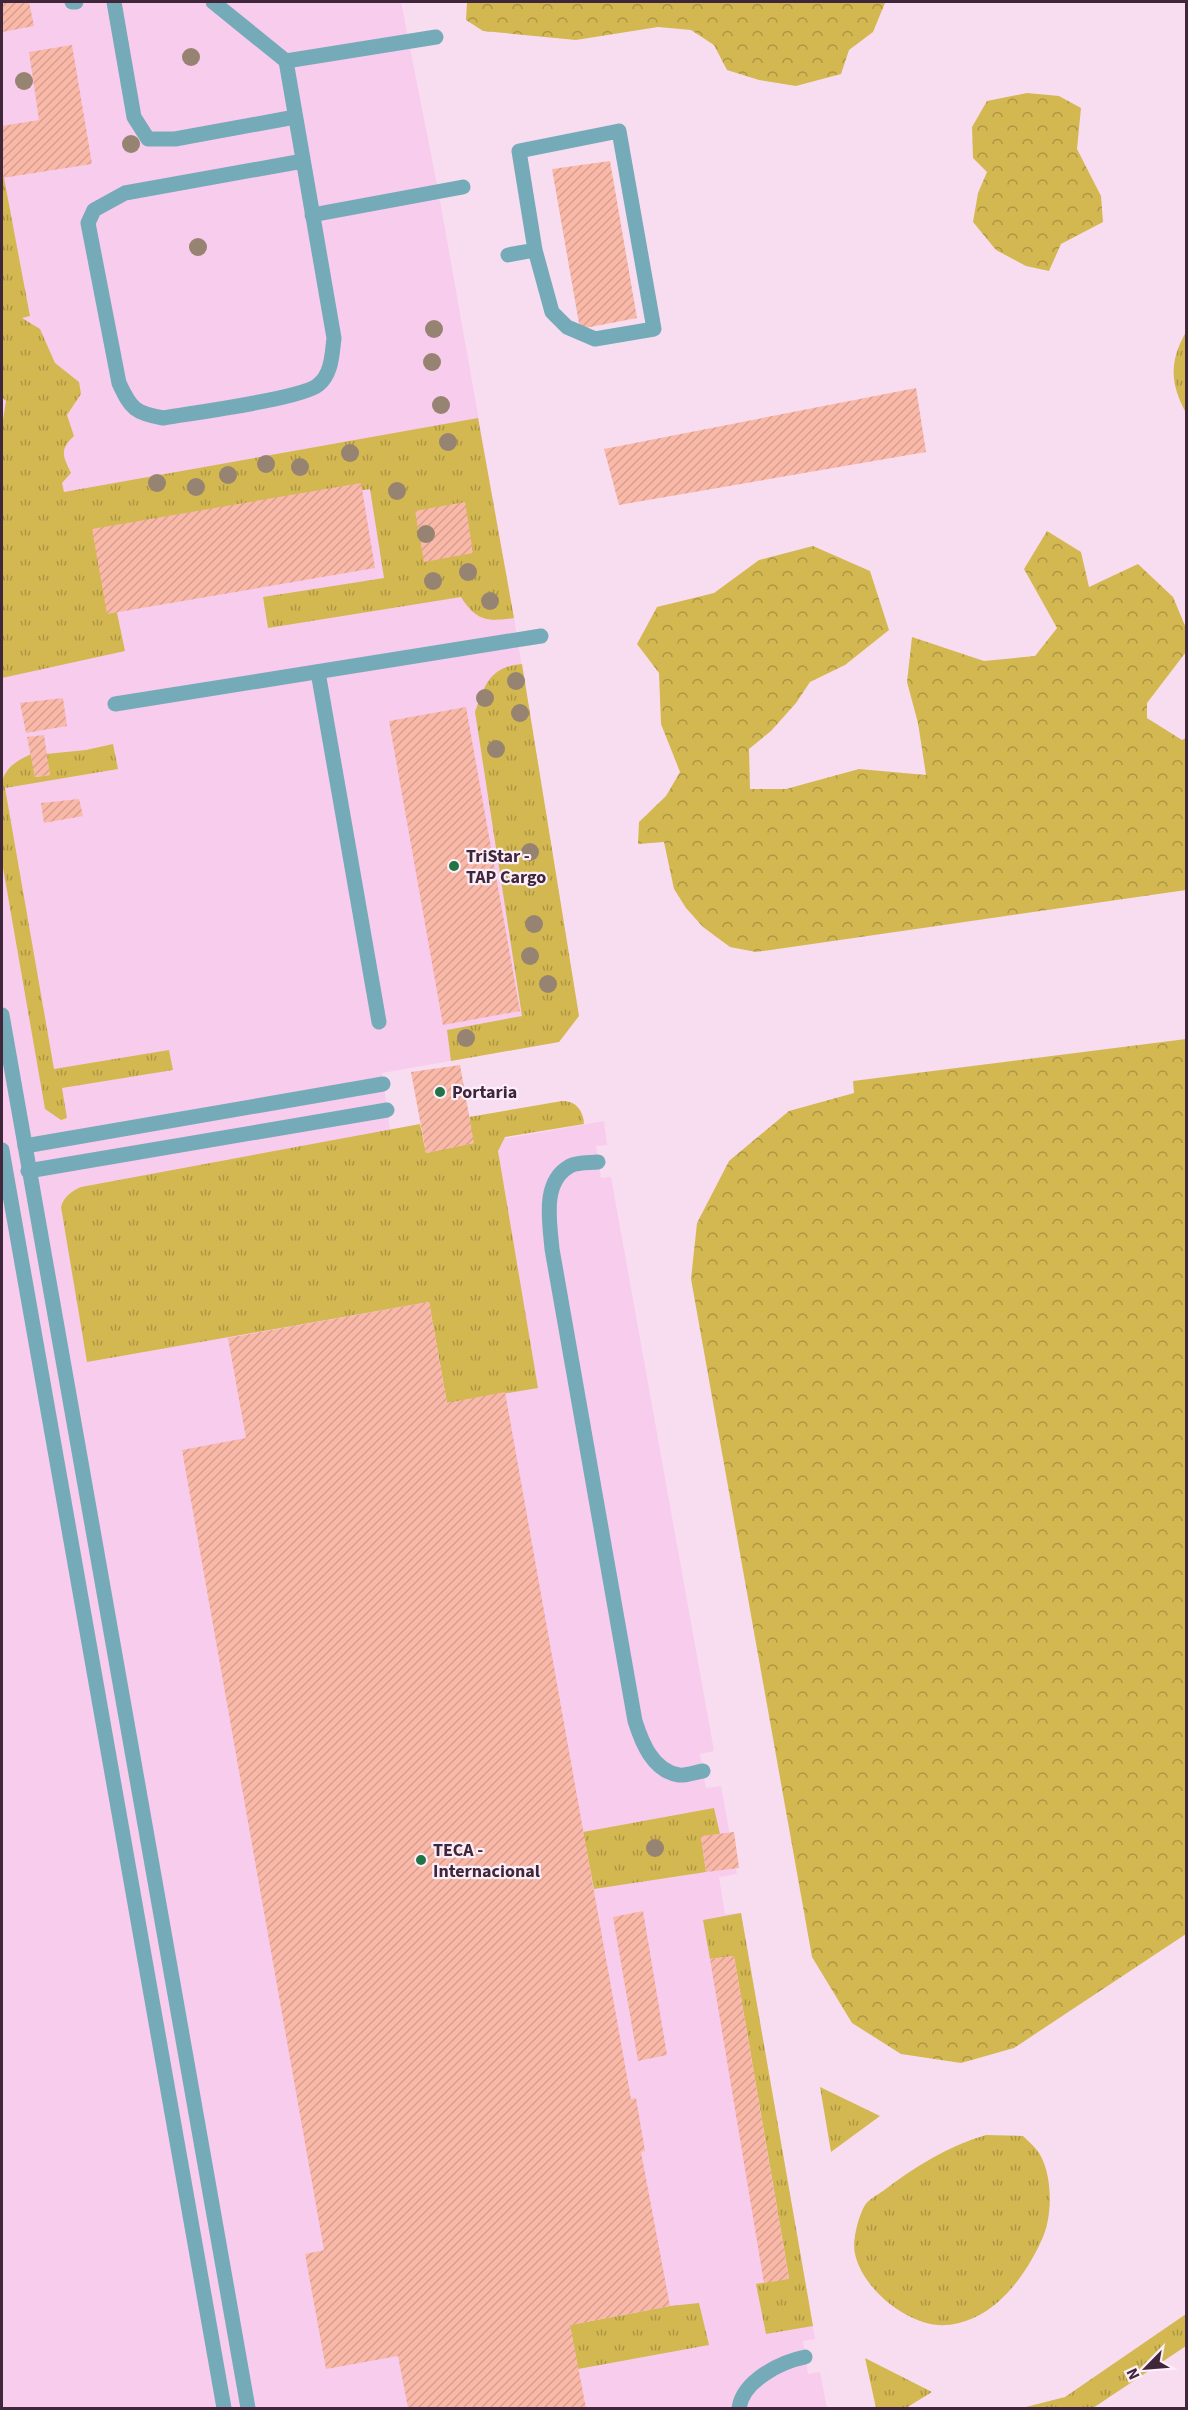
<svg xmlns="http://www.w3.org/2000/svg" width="1188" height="2410" viewBox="0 0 1188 2410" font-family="'Source Sans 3',sans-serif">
<defs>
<pattern id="grass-tufts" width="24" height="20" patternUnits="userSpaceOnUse" patternTransform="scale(1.5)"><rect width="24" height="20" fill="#d3b851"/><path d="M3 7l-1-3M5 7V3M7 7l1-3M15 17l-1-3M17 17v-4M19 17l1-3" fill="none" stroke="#ad9544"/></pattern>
<pattern id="forest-crowns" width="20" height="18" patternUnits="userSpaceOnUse" patternTransform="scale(1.5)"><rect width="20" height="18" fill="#d3b851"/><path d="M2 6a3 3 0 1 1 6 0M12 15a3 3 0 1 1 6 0" fill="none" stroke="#ad9544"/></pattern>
<pattern id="building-hatch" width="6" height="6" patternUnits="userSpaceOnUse" patternTransform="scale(1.5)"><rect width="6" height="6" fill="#fab9a8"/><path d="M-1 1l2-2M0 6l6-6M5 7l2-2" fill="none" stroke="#d79f91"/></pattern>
</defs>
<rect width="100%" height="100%" fill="#f8ddf1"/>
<path fill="#f8cced" d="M2,2H401L439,195L514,618L579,1016L559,1042L382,1073L394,1158L604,1121L607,1145L596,1146L601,1178L611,1177L714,1751L700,1754L706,1788L721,1786L737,1874L719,1877L725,1914L741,1913L815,2339L803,2341L808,2374L820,2372L827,2408H2Z"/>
<g fill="url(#grass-tufts)">
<path d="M2,178H4L30,316L22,318L40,329L55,363L79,382L81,394L67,415L74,436C59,450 63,456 71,473L62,483L64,492L478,418L514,618C488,622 476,621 461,597L268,628L263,597L384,578L370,489L100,531L125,651L2,678V426L6,401L2,397Z"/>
<path d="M1186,332V413C1170,383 1169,362 1186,332Z"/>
<path d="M522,664L579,1016L559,1042L451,1061L447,1030L522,1016L475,712C485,685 489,667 522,664Z"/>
<path d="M113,744L118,769L5,788L54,1069L169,1050L173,1070L62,1088L67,1118L61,1120L45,1109L2,862V781C7,766 17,761 31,754L35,777L50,775L46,754L86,750Z"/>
<path d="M562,1101C577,1101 583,1111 584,1124L505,1137L498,1151L538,1388L447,1403L429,1302L87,1362L61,1207C64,1196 72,1191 81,1187L420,1124L426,1153L473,1143L469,1117Z"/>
<path d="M714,1808L720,1834L701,1837L706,1872L594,1889L583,1832Z"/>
<path d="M741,1913L813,2326L766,2334L756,2284L789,2278L734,1956L710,1959L703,1920Z"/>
<path d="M820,2087L880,2116L831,2152Z"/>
<path d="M986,2135L1023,2136C1027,2140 1032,2144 1036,2149C1053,2169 1053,2214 1043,2237C1026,2276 994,2321 947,2325C910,2328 863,2290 855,2254C852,2241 858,2217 865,2205C868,2200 877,2195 883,2191C914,2167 948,2146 986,2135Z"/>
<path d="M699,2303L709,2345L578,2369L570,2325L670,2306Z"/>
<path d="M1186,2314V2346L1093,2408H1022L1065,2397Z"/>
<path d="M865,2358L932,2392L906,2408H876Z"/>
</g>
<g fill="url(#forest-crowns)">
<path d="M467,2H885V3L873,32L849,50L841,74L796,86L759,80L727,70L714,45L691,30L658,27L576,40L483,31L466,20Z"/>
<path d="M1027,93L1059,96L1081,108L1077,149L1101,196L1103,222L1061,244L1049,271L1026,266L996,250L973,222L978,193L987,172L973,158L972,127L987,101Z"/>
<path d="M1047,531L1081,552L1089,587L1138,564L1173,597L1186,628V652L1147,703V718L1182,740L1186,738V890L756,952L730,947L703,927L686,908L674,889L664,842L638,844L639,822L666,796L680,772L661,724L659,673L637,644L657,607L714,593L759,560L813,546L870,571L889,630L845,665L810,682L796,703L771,731L749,749L750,789H786L859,769L926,775L918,723L907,682L912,637L984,661L1035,656L1057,628L1024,569Z"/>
<path d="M1186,1039V1934L1014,2048L961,2063L901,2054L852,2023L812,1957L691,1279L697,1223L729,1161L789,1111L854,1093L853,1081Z"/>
</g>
<g fill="url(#building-hatch)">
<path d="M2,2H29L34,26L2,32Z"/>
<path d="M72,45L92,164L2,178V126L39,120L29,52Z"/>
<path d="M610,161L637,318L580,329L552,169Z"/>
<path d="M916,388L926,452L619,505L604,449Z"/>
<path d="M361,483L375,568L107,614L92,529Z"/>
<path d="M465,502L473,553L424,562L415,511Z"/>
<path d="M63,698L67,726L26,733L20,703Z"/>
<path d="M466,707L520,1011L443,1025L389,721Z"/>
<path d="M44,735L50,775L35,777L27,737Z"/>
<path d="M79,799L83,816L44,823L41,803Z"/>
<path d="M460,1065L474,1143L426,1153L411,1072Z"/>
<path d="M429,1302L447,1403L505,1392L631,2099L636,2098L645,2151L641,2152L670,2306L570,2325L586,2408H408L398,2356L326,2369L305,2254L324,2250L182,1450L246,1438L228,1338Z"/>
<path d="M734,1832L739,1868L706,1872L701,1836Z"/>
<path d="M643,1911L667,2055L638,2061L613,1917Z"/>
<path d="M734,1956L789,2279L764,2283L710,1959Z"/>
</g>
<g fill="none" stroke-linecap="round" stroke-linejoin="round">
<g stroke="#75abb8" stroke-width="15">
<path d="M72,2H76"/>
<path d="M114,2L134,117L148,139H175L295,117"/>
<path d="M213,2L286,61"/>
<path d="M303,161L125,193L94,210L88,223L119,383C131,409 135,413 163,418C191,413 301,399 318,385C332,374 332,354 334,338L286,61L436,37"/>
<path d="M312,215L463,187"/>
<path d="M508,255L535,250L552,312L567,327L595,339L654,329L619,131L519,151L535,250"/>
<path d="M318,672L379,1022"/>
<path d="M115,704L541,636"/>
<path d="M2,1015L248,2408"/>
<path d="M25,1146L383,1084"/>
<path d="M2,1150L224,2408"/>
<path d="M598,1162C590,1163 577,1162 570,1166C541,1182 550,1223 552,1249L635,1721C642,1743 653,1771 679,1775C686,1776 696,1772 703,1771"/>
<path d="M28,1171L387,1110"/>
<path d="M739,2408C743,2381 780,2362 805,2357"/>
</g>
</g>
<g fill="#968372">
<circle cx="191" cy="57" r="9"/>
<circle cx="24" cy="81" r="9"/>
<circle cx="131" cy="144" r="9"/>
<circle cx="198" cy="247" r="9"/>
<circle cx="434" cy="329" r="9"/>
<circle cx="432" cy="362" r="9"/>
<circle cx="441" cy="405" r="9"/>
<circle cx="448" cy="442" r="9"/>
<circle cx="350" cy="453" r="9"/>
<circle cx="266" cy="464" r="9"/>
<circle cx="300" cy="467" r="9"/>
<circle cx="228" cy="475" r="9"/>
<circle cx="157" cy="483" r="9"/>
<circle cx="196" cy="487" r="9"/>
<circle cx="397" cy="491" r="9"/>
<circle cx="426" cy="534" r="9"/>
<circle cx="468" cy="572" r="9"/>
<circle cx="433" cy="581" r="9"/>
<circle cx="490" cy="601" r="9"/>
<circle cx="516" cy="681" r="9"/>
<circle cx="485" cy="698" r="9"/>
<circle cx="520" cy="713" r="9"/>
<circle cx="496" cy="749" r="9"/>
<circle cx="530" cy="852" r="9"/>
<circle cx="534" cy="924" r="9"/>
<circle cx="530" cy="956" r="9"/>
<circle cx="548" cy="984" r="9"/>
<circle cx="466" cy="1038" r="9"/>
<circle cx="655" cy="1848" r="9"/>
</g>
<g fill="#217446" stroke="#fdeff9" stroke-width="2">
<circle cx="454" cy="866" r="6"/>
<circle cx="440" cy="1092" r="6"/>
<circle cx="421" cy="1860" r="6"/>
</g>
<g text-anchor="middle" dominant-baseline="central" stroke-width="4.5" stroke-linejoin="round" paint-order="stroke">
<g font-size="18" font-weight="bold" fill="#3f263a" stroke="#fdeff9" text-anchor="start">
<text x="466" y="856">TriStar -<tspan x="466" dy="21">TAP Cargo</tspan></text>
<text x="452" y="1092">Portaria</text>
<text x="433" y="1850">TECA -<tspan x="433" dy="21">Internacional</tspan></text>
</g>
</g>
<rect width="1188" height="2410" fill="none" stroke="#3f263a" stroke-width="6"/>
<g transform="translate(1146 2368) rotate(245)" stroke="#fdeff9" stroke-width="4.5" paint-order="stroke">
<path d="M0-4.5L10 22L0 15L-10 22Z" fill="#3f263a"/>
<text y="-9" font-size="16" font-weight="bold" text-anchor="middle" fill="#3f263a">N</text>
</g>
</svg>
